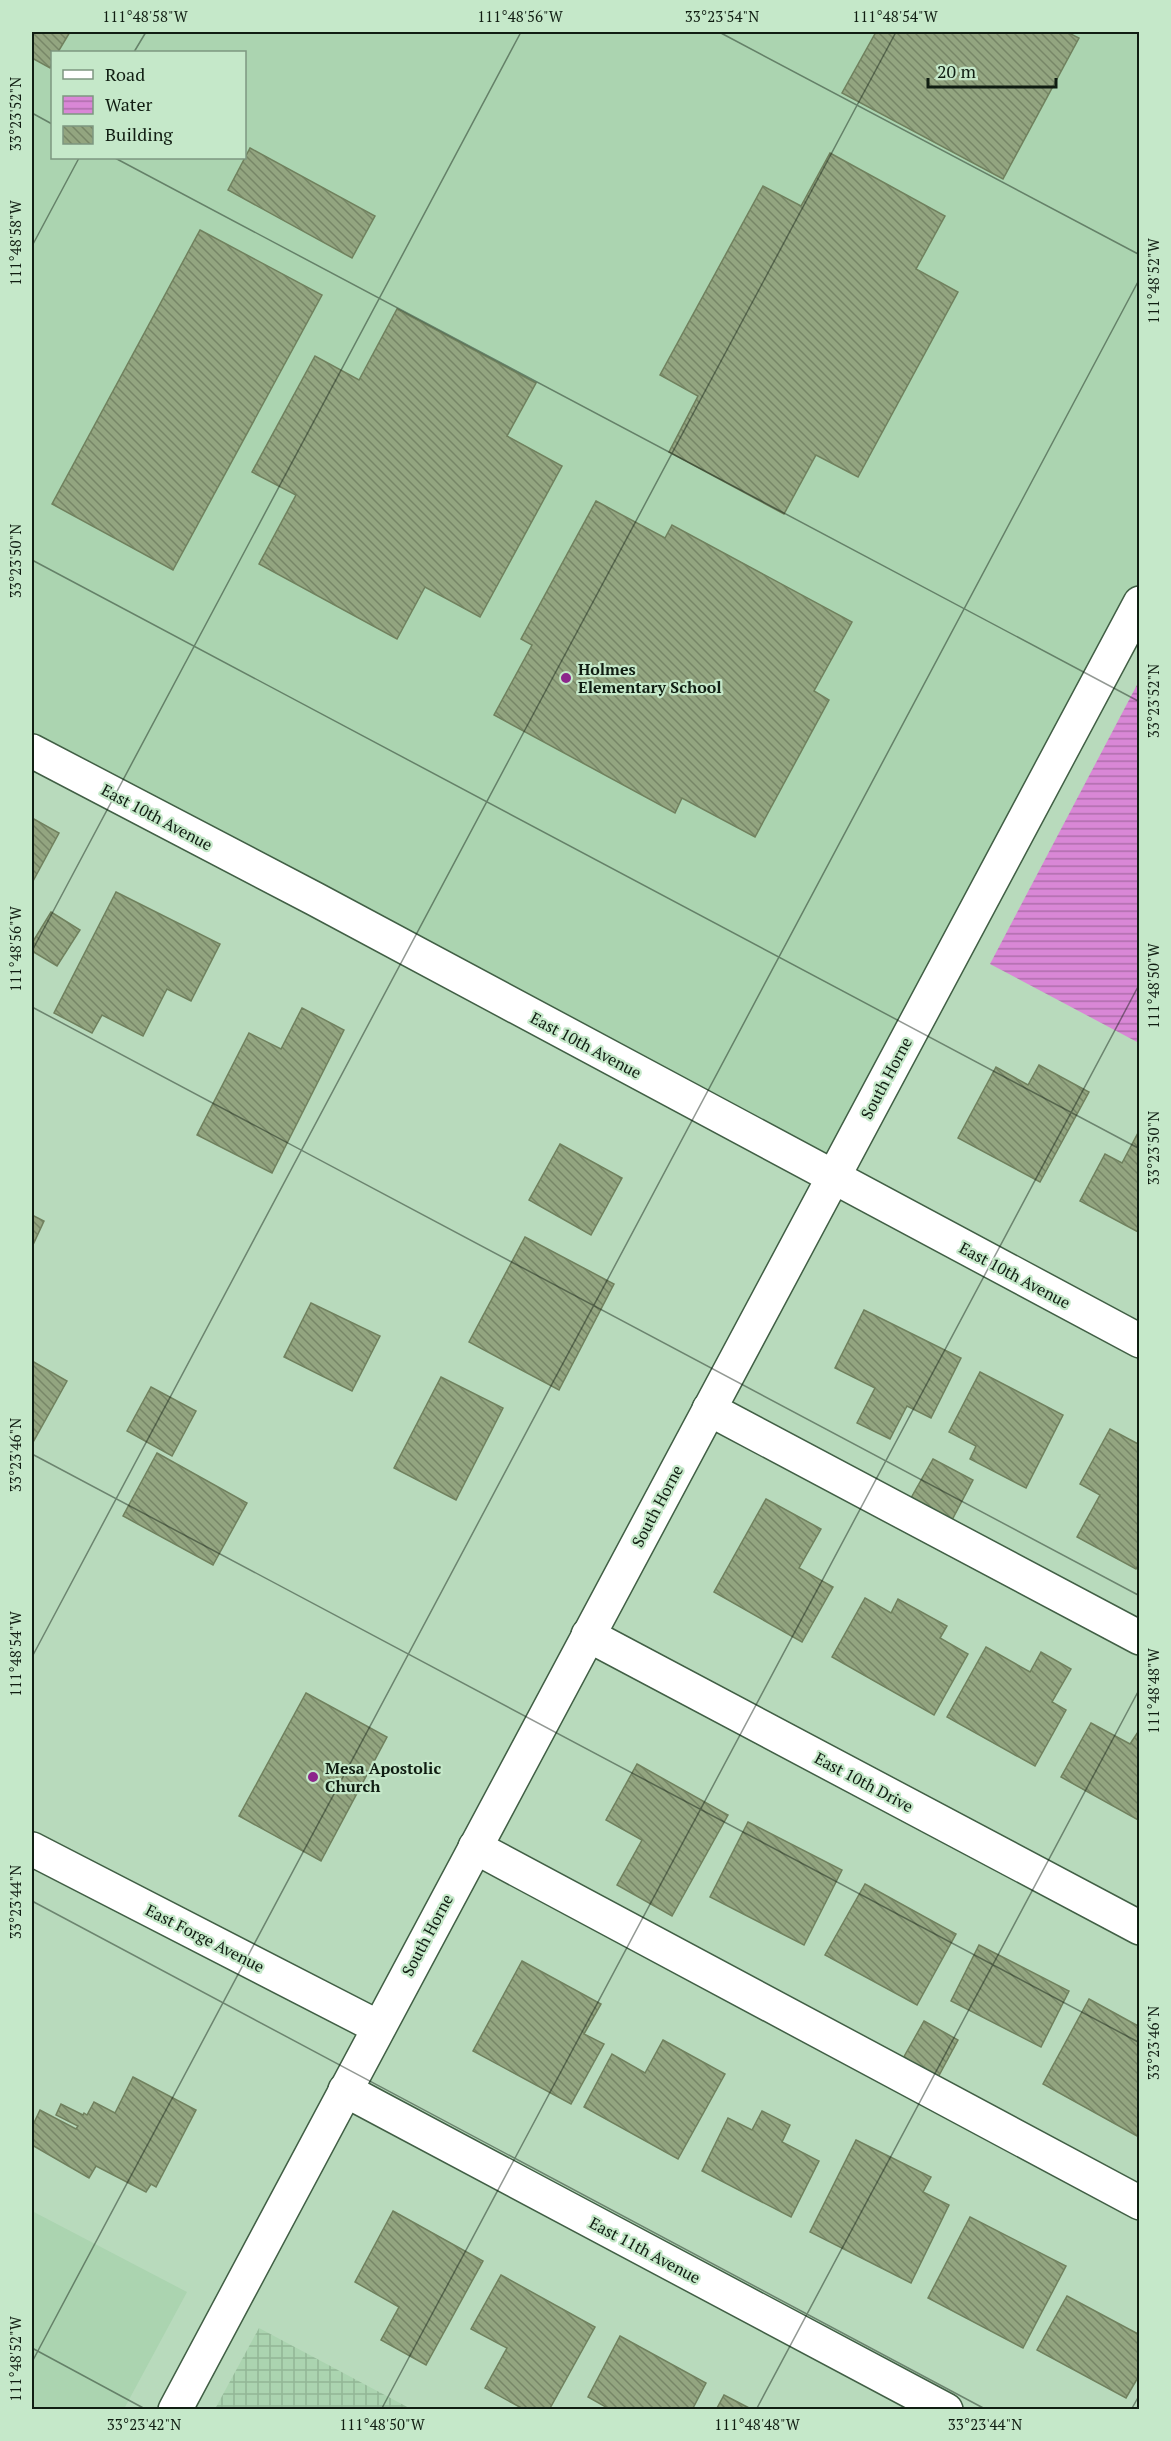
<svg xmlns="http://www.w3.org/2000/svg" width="1171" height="2441" viewBox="0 0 1171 2441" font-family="'PT Serif',serif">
<defs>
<pattern id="industrial-grid" width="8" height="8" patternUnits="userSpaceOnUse" patternTransform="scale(1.5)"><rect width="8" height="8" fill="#abd4b0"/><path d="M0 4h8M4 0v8" fill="none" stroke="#92b696"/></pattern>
<pattern id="water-rules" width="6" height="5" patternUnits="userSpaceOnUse" patternTransform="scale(1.5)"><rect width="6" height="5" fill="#d987d6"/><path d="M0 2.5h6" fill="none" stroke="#af6eac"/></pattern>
<pattern id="building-back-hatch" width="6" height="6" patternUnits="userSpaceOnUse" patternTransform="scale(1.5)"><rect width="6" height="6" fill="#93a580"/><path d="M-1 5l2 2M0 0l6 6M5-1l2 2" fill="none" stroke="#778667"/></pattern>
</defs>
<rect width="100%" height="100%" fill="#b8dabc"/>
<g fill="#abd4b0" fill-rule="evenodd">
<path d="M32,32H1139V603L832,1178L32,752ZM52,52H244V158H52Z"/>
<path d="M32,2211L187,2292L124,2409H32Z"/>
</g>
<path fill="url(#industrial-grid)" d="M259,2328L411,2409H215Z"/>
<path fill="url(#water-rules)" d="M1139,681V1043L990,964Z"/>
<g fill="url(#building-back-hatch)" stroke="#70815e" stroke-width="1.5">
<path d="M32,32H70L58,52H52V63L50,68L32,58Z"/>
<path d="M876,32H1067L1079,38L1003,179L842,93Z"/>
<path d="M250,148L375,216L352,258L228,190Z"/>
<path d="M830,153L945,216L916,269L958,292L858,477L816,455L784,514L669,452L698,396L660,375L763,186L801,206Z"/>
<path d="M200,230L322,295L173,570L52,504Z"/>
<path d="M397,309L536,383L507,436L562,466L480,617L425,587L397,639L259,564L296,495L252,472L315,356L359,380Z"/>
<path d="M596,501L665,538L672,525L852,622L814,691L829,700L755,837L682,798L675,813L494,715L532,645L521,639Z"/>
<path d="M32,818L59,833L32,883Z"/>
<path d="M116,892L220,944L191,1001L167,989L143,1036L102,1015L92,1033L54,1013Z"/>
<path d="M51,912L80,930L57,966L32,951V943Z"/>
<path d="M302,1008L344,1030L272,1173L197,1135L249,1033L281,1049Z"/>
<path d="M1039,1065L1089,1092L1040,1182L958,1138L996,1067L1028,1085Z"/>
<path d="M1140,1129V1233L1080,1201L1105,1154L1122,1163Z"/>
<path d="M560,1144L622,1178L591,1235L529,1200Z"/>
<path d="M32,1215L44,1221L32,1247Z"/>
<path d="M525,1237L614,1284L559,1390L469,1342Z"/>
<path d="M311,1303L380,1336L352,1391L284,1357Z"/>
<path d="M864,1310L961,1358L931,1418L907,1406L890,1439L857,1423L875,1388L835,1368Z"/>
<path d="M32,1361L67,1381L32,1444Z"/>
<path d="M980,1372L1063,1415L1026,1488L970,1459L976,1446L949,1432Z"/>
<path d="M441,1377L503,1408L456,1500L394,1468Z"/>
<path d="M151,1387L196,1411L172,1456L127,1431Z"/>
<path d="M1110,1429L1140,1445V1562L1136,1569L1077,1537L1100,1495L1080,1484Z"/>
<path d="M157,1453L247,1503L213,1565L123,1516Z"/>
<path d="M933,1459L973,1480L952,1520L911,1498Z"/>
<path d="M766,1499L821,1529L799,1568L833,1587L802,1642L714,1592Z"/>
<path d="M865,1598L891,1613L898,1599L947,1626L940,1638L968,1654L934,1715L832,1657Z"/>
<path d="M986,1647L1030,1672L1041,1652L1071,1669L1052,1702L1066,1710L1035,1766L947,1717Z"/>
<path d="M306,1693L387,1737L321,1861L239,1816Z"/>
<path d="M1091,1723L1130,1744L1140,1729V1821L1061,1777Z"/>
<path d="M637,1764L728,1815L672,1916L617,1885L642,1840L606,1820Z"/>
<path d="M748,1822L842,1870L804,1945L710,1897Z"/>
<path d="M865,1884L956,1934L917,2005L825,1955Z"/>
<path d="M979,1945L1069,1991L1041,2047L951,2001Z"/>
<path d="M522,1961L601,2004L584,2034L604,2044L571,2104L473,2051Z"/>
<path d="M1089,1999L1140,2027V2132L1137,2136L1043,2084Z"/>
<path d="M924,2021L958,2040L936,2081L901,2062Z"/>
<path d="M663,2040L725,2074L678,2159L584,2107L612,2054L645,2073Z"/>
<path d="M133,2077L196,2110L156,2187L151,2184L146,2192L96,2166L89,2178L32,2145V2127L40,2110L76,2129L78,2126L56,2115L61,2104L83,2115L84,2113L87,2115L94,2102L115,2113Z"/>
<path d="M762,2111L790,2125L782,2142L819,2161L791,2217L702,2171L728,2118L752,2130Z"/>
<path d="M856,2140L931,2177L923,2192L949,2205L911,2283L810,2232Z"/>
<path d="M393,2211L483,2261L426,2365L381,2340L399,2307L355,2282Z"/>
<path d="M970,2217L1066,2266L1023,2348L928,2298Z"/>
<path d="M501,2275L595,2327L549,2410H525L485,2388L507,2348L471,2329Z"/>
<path d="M1067,2296L1140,2335V2374L1126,2398L1037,2350Z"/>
<path d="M620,2336L706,2383L692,2410H611L588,2397Z"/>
<path d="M724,2395L753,2410H716Z"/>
</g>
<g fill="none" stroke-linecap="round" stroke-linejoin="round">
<defs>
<g id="minor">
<path d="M32,751L315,899L1140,1341"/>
<path d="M709,1409L1140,1638"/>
<path d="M588,1635L1140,1928"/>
<path d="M475,1847L1140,2203"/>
<path d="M32,1849L378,2027"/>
<path d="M345,2090L946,2410"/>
<path d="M175,2410L1140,603"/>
</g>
</defs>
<use href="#minor" stroke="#415f45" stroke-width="36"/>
<use href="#minor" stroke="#fff" stroke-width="33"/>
</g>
<path fill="none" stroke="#101d12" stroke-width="1.5" stroke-opacity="0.45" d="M719,32L1140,255M134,52L146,32M32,113L52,124M115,158L1140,702M32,246L79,158M32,560L1140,1149M32,951L521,32M32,1007L1140,1596M32,1454L1140,2043M32,1657L896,32M32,1901L987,2410M32,2348L147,2410M32,2362L1140,278M381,2410L1140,983M756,2410L1140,1688M1131,2410L1140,2394"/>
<g fill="#8c258b" stroke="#c5e8c9" stroke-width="2">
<circle cx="566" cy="678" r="6"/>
<circle cx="313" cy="1777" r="6"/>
</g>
<g text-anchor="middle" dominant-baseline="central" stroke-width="4.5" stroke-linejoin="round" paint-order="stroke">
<g font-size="16" font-weight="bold" fill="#101d12" stroke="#c5e8c9" text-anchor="start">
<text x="578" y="669">Holmes<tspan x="578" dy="18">Elementary School</tspan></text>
<text x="325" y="1768">Mesa Apostolic<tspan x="325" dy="18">Church</tspan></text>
</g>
<g font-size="16" fill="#101d12" stroke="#c5e8c9">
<text transform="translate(157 817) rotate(28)">East 10th Avenue</text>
<text transform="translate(586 1045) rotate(28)">East 10th Avenue</text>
<text transform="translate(886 1078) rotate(-62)">South Horne</text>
<text transform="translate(1015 1275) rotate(28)">East 10th Avenue</text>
<text transform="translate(657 1506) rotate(-62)">South Horne</text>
<text transform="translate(864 1782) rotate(28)">East 10th Drive</text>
<text transform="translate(427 1935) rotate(-62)">South Horne</text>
<text transform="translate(205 1938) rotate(27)">East Forge Avenue</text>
<text transform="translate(645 2250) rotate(28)">East 11th Avenue</text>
</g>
</g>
<rect width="1171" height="2441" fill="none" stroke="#c5e8c9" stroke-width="66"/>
<rect x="51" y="51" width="195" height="108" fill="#c5e8c9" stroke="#7d9780" stroke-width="1.5"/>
<rect x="63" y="70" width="30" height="9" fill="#ffffff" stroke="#7d9780" stroke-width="1.5"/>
<text x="105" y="81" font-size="18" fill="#101d12">Road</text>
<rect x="63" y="96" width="30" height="18" fill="url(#water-rules)" stroke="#7d9780" stroke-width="1.5"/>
<text x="105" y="111" font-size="18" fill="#101d12">Water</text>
<rect x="63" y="126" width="30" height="18" fill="url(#building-back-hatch)" stroke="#7d9780" stroke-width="1.5"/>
<text x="105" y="141" font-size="18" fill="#101d12">Building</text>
<path d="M928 78v9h128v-9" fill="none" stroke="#101d12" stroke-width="3"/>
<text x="937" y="78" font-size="18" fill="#101d12" stroke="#c5e8c9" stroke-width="4.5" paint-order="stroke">20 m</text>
<rect x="33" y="33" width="1105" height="2375" fill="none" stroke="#101d12" stroke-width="2"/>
<g font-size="15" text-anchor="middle" fill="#101d12">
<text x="145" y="22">111°48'58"W</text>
<text x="520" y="22">111°48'56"W</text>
<text x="722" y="22">33°23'54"N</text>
<text x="895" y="22">111°48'54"W</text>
<text transform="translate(16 114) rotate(-90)" y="5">33°23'52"N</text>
<text transform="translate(16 243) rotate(-90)" y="5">111°48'58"W</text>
<text transform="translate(1154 281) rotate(-90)" y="5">111°48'52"W</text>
<text transform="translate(16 561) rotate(-90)" y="5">33°23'50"N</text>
<text transform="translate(1154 701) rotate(-90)" y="5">33°23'52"N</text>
<text transform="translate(16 949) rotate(-90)" y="5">111°48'56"W</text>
<text transform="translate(1154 986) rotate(-90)" y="5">111°48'50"W</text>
<text transform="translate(1154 1148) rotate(-90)" y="5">33°23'50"N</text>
<text transform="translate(16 1455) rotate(-90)" y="5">33°23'46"N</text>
<text transform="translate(16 1654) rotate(-90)" y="5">111°48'54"W</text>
<text transform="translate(1154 1691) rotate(-90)" y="5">111°48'48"W</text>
<text transform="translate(16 1902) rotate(-90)" y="5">33°23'44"N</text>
<text transform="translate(1154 2043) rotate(-90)" y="5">33°23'46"N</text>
<text transform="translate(16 2359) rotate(-90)" y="5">111°48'52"W</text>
<text x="144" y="2430">33°23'42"N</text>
<text x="382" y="2430">111°48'50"W</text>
<text x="757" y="2430">111°48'48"W</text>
<text x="985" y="2430">33°23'44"N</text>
</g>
</svg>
